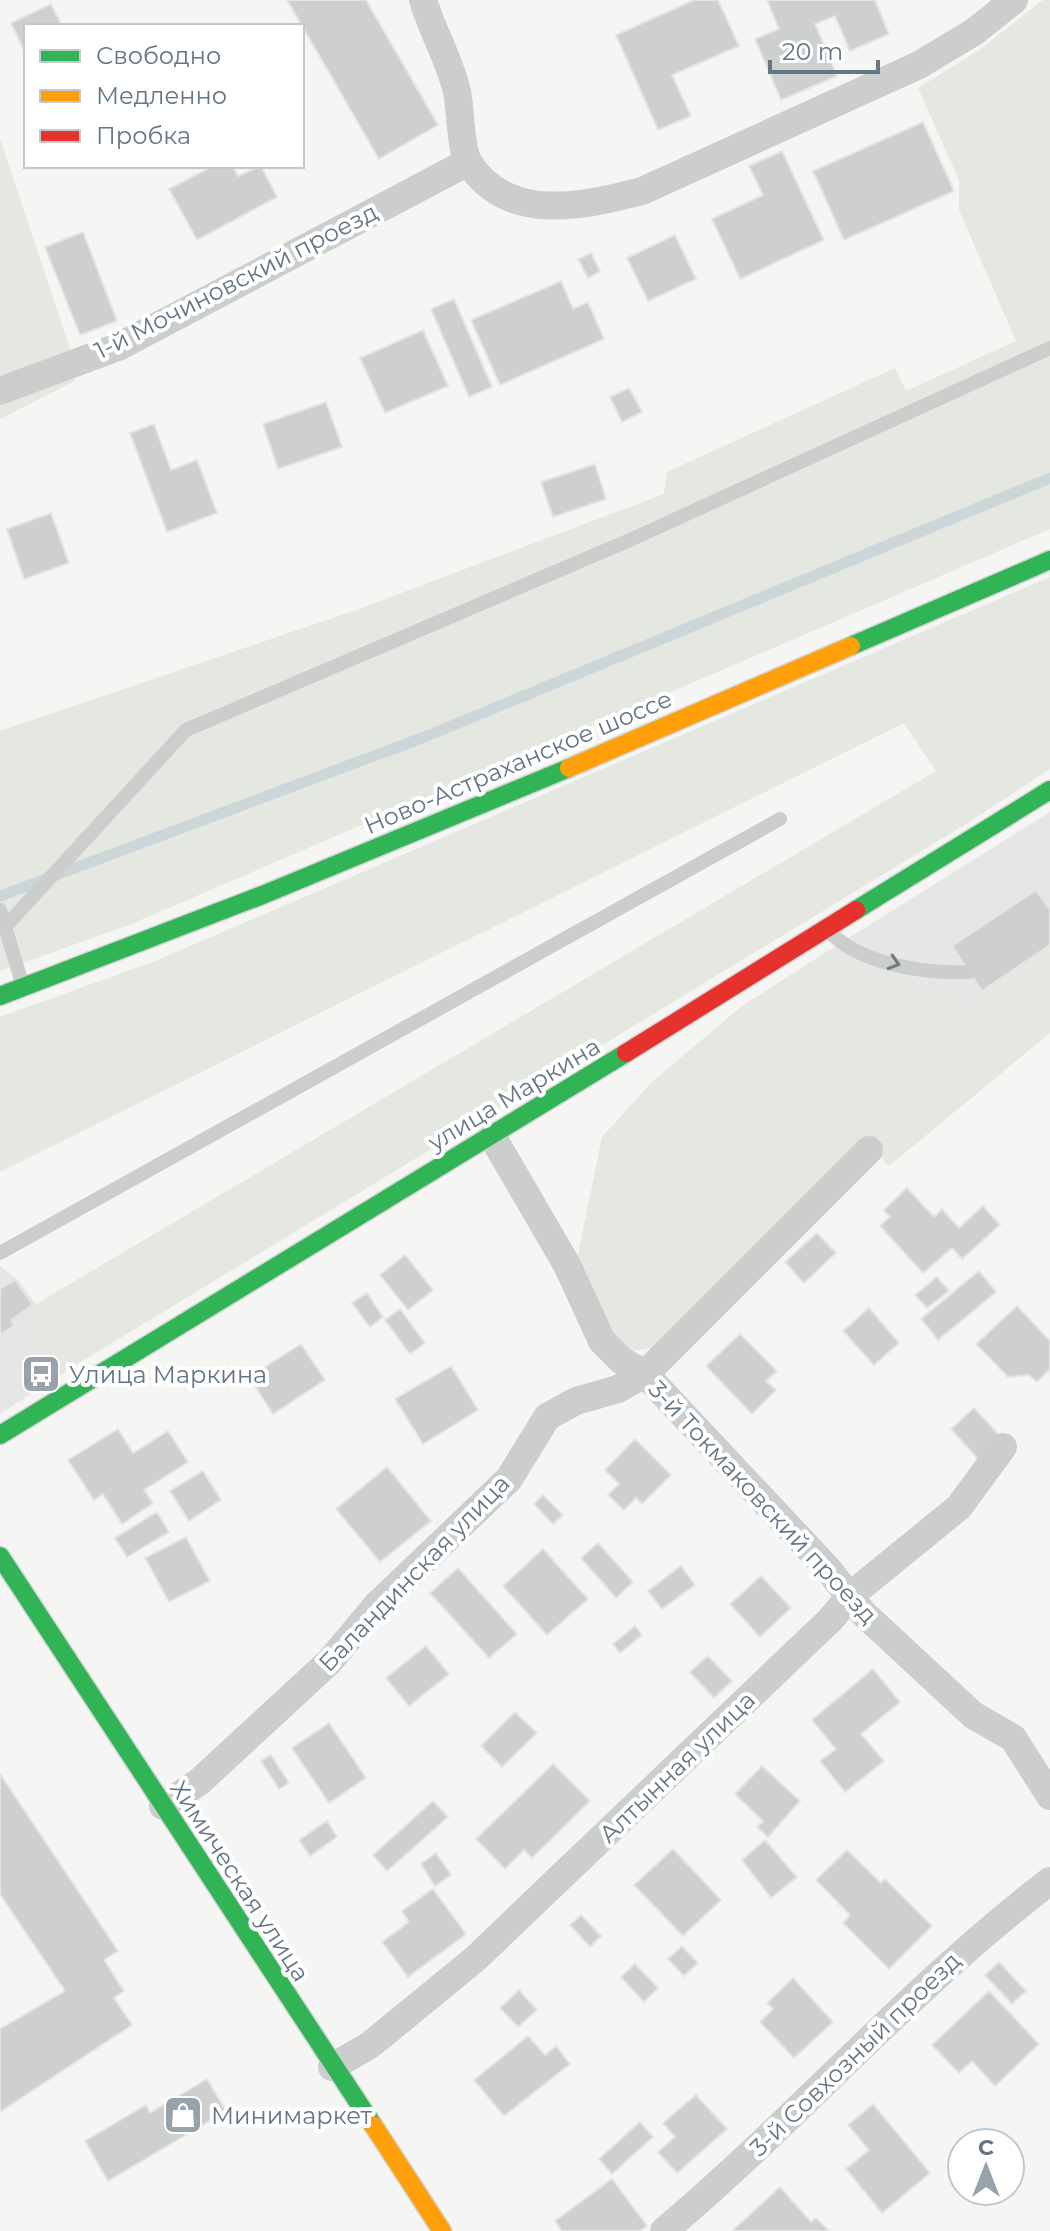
<svg xmlns="http://www.w3.org/2000/svg" width="1050" height="2231" viewBox="0 0 1050 2231" font-family="Montserrat,sans-serif">
<rect width="100%" height="100%" fill="#f5f5f3"/>
<g fill="#e5e6e5">
<path d="M1050,812V951L971,1005L823,954Z"/>
<path d="M0,1266L18,1280L36,1304L26,1320L52,1369L66,1371L0,1414Z"/>
</g>
<g fill="#e4e8e1">
<path d="M1043,0H1050V529L129,925L0,971V731L359,609L664,494L667,472L895,368L906,391L1016,341L959,210V180L918,88L979,50Z"/>
<path d="M0,138L70,348L75,381L0,419Z"/>
<path d="M1050,577V769L966,824L66,1371C39,1366 35,1343 26,1320L36,1304L936,771L904,723L0,1172V1017L155,961Z"/>
<path d="M1050,951V1033L889,1166L865,1140L655,1347L633,1351L612,1335L576,1264L602,1137L652,1082L742,1006L823,954L971,1005Z"/>
</g>
<g fill="none" stroke-linecap="round" stroke-linejoin="round">
<path stroke="#ccd5d7" stroke-width="11" d="M0,896L427,736L1050,478"/>
</g>
<g fill="#ced0d0" stroke="#e4e4e2" stroke-width="2">
<path d="M287,0H366L438,125L379,159Z"/>
<path d="M694,0H718L739,46L672,75L691,116L658,130L616,35Z"/>
<path d="M767,0H875L889,34L850,51L835,16L815,24L837,76L781,100L755,39L779,29Z"/>
<path d="M51,4L62,26H26V55L11,23Z"/>
<path d="M923,122L954,191L844,240L813,171Z"/>
<path d="M782,151L824,240L740,279L712,219L763,195L749,166Z"/>
<path d="M213,166H232L238,176L261,166L277,197L197,240L169,189Z"/>
<path d="M83,232L117,321L80,335L45,247Z"/>
<path d="M675,235L696,279L648,301L627,258Z"/>
<path d="M591,253L600,271L588,278L578,259Z"/>
<path d="M561,281L573,309L588,302L604,339L500,385L471,320Z"/>
<path d="M454,299L492,387L469,397L431,309Z"/>
<path d="M423,330L448,386L385,413L360,358Z"/>
<path d="M629,388L642,412L622,422L610,397Z"/>
<path d="M326,402L342,447L278,469L263,424Z"/>
<path d="M154,424L171,470L197,460L217,513L167,532L130,433Z"/>
<path d="M595,464L606,499L553,517L541,482Z"/>
<path d="M51,513L69,563L24,579L7,529Z"/>
<path d="M1036,890L1050,910V945L982,991L952,946Z"/>
<path d="M907,1188L934,1217L942,1209L959,1228L983,1206L1000,1225L962,1259L952,1248L923,1273L880,1226L890,1217L884,1210Z"/>
<path d="M817,1233L836,1253L804,1283L785,1262Z"/>
<path d="M405,1255L433,1290L408,1310L380,1275Z"/>
<path d="M979,1271L996,1292L938,1340L921,1319Z"/>
<path d="M937,1277L949,1291L927,1308L915,1295Z"/>
<path d="M15,1280L33,1305L11,1320L14,1326L0,1335V1289Z"/>
<path d="M367,1293L383,1317L370,1327L352,1303Z"/>
<path d="M1017,1306L1050,1341V1369L1037,1382L1029,1375L1008,1377L976,1344Z"/>
<path d="M869,1308L899,1343L874,1365L843,1331Z"/>
<path d="M400,1309L425,1343L410,1354L385,1320Z"/>
<path d="M740,1334L777,1371L766,1381L776,1390L752,1414L706,1366Z"/>
<path d="M301,1344L325,1380L273,1414L249,1377Z"/>
<path d="M451,1366L478,1410L423,1444L395,1399Z"/>
<path d="M974,1408L1002,1438L978,1459L951,1429Z"/>
<path d="M118,1429L133,1453L168,1431L188,1462L144,1490L153,1503L122,1524L103,1494L94,1500L68,1460Z"/>
<path d="M635,1439L671,1475L642,1504L636,1498L624,1510L608,1495L619,1484L605,1470Z"/>
<path d="M387,1467L431,1521L380,1562L336,1509Z"/>
<path d="M203,1471L221,1500L189,1521L170,1491Z"/>
<path d="M543,1495L563,1515L553,1524L534,1504Z"/>
<path d="M157,1512L169,1532L127,1557L115,1538Z"/>
<path d="M186,1537L210,1581L169,1602L145,1558Z"/>
<path d="M598,1543L633,1582L616,1598L581,1558Z"/>
<path d="M543,1549L588,1599L547,1635L503,1586Z"/>
<path d="M681,1566L695,1585L662,1609L648,1591Z"/>
<path d="M458,1568L517,1634L489,1658L430,1593Z"/>
<path d="M761,1576L791,1608L760,1637L730,1604Z"/>
<path d="M635,1626L642,1635L620,1653L613,1644Z"/>
<path d="M426,1646L449,1674L409,1706L386,1678Z"/>
<path d="M708,1656L732,1681L714,1698L690,1672Z"/>
<path d="M873,1669L900,1702L861,1734L884,1761L845,1792L820,1761L836,1749L812,1720Z"/>
<path d="M515,1712L537,1733L502,1767L481,1746Z"/>
<path d="M329,1723L366,1778L329,1803L292,1748Z"/>
<path d="M271,1755L289,1783L279,1789L261,1761Z"/>
<path d="M553,1764L590,1801L532,1858L524,1850L505,1869L476,1839Z"/>
<path d="M762,1766L800,1801L768,1837L757,1827L763,1821L735,1794Z"/>
<path d="M0,1774L118,1951L104,1960L124,1991L114,1998L132,2025L0,2112V2029L65,1991L0,1894Z"/>
<path d="M433,1801L448,1817L387,1871L373,1855Z"/>
<path d="M327,1821L337,1837L310,1856L299,1840Z"/>
<path d="M765,1840L797,1877L771,1898L742,1860Z"/>
<path d="M673,1849L721,1900L683,1936L634,1885Z"/>
<path d="M847,1850L881,1883L885,1879L932,1926L889,1969L843,1923L850,1915L816,1880Z"/>
<path d="M436,1853L451,1875L435,1886L421,1864Z"/>
<path d="M433,1889L466,1934L408,1977L382,1942L409,1922L402,1911Z"/>
<path d="M581,1915L601,1936L590,1947L570,1925Z"/>
<path d="M682,1946L698,1963L684,1976L668,1959Z"/>
<path d="M999,1962L1026,1991L1012,2004L985,1975Z"/>
<path d="M635,1964L658,1988L644,2002L621,1977Z"/>
<path d="M793,1978L833,2022L794,2058L760,2022L773,2009L767,2003Z"/>
<path d="M519,1990L537,2010L518,2027L500,2008Z"/>
<path d="M989,1991L1039,2044L995,2086L972,2061L959,2073L932,2045Z"/>
<path d="M528,2036L545,2055L556,2046L570,2064L504,2116L474,2080Z"/>
<path d="M207,2079L226,2111L108,2181L85,2141L146,2105L150,2113Z"/>
<path d="M696,2095L727,2129L677,2173L658,2152L675,2137L663,2123Z"/>
<path d="M873,2104L930,2173L882,2213L846,2169L869,2150L848,2125Z"/>
<path d="M640,2122L653,2137L612,2174L599,2159Z"/>
<path d="M612,2179L647,2226L640,2231H562L555,2221Z"/>
<path d="M780,2187L811,2222L816,2218L829,2231H732Z"/>
</g>
<g fill="none" stroke-linecap="round" stroke-linejoin="round">
<defs>
<g id="fast">
<path d="M851,646L1050,560"/>
<path d="M856,910L1050,790"/>
<path d="M0,996L265,894L569,768"/>
<path d="M0,1435L626,1053"/>
<path d="M0,1556L373,2125"/>
</g>
<g id="slow">
<path d="M569,768L851,646"/>
<path d="M373,2125L442,2231"/>
</g>
<path id="jam" d="M626,1053L856,910"/>
</defs>
<use href="#fast" stroke="#d2d3d4" stroke-width="21"/>
<use href="#slow" stroke="#d2d3d4" stroke-width="21"/>
<use href="#jam" stroke="#d2d3d4" stroke-width="21"/>
<g stroke="#cccece" stroke-width="14">
<path d="M0,910L22,983"/>
<path d="M4,928L186,730L630,540L1050,348"/>
<path d="M828,930C858,964 925,974 969,972"/>
<path d="M0,1253L780,819"/>
</g>
<g stroke="#cccece" stroke-width="28">
<path d="M423,0C432,31 450,60 457,92C461,110 460,149 469,163C508,224 584,206 642,191L919,65L974,32L1014,0"/>
<path d="M0,391L118,347L468,162"/>
<path d="M492,1136L567,1265L602,1341L622,1361L645,1374L827,1568L863,1613L973,1715L1013,1738L1050,1796"/>
<path d="M163,1806L199,1782L330,1661L377,1605L509,1479L547,1417L576,1401L618,1389L645,1374L869,1150"/>
<path d="M332,2067L370,2045L475,1959L831,1619L851,1595L959,1507L1003,1447"/>
<path d="M664,2231C797,2119 911,1987 1050,1881"/>
</g>
<use href="#fast" stroke="#30b455" stroke-width="18"/>
<use href="#slow" stroke="#ff9f0a" stroke-width="18"/>
<use href="#jam" stroke="#e5322d" stroke-width="18"/>
</g>
<defs><path id="oneway-chevron" d="M-2-3.5L2.5 0L-2 3.5" fill="none" stroke-width="1.6" stroke-linecap="round" stroke-linejoin="round" transform="scale(2)"/></defs>
<use stroke="#6e7f8b" href="#oneway-chevron" transform="translate(894 963) rotate(17)"/>
<defs>
<symbol id="bus-square" viewBox="-11 -11 22 22"><rect x="-9" y="-9" width="18" height="18" rx="4" fill="#97a2ab" stroke="#fff"/><path d="M-5-6H5V4H4V6H2V4H-2V6H-4V4H-5ZM-3.5-4V0h7V-4ZM-3.5 1.2v1.5H-2V1.2ZM2 1.2v1.5H3.5V1.2Z" fill="#fff"/></symbol>
<symbol id="shop-square" viewBox="-11 -11 22 22"><rect x="-9" y="-9" width="18" height="18" rx="4" fill="#97a2ab" stroke="#fff"/><path d="M-5-2.5h2.3a2.7 3.5 0 0 1 5.4 0H5L5.5 6h-11ZM-1.5-2.5h3a1.5 2.3 0 0 0-3 0Z" fill="#fff"/></symbol>
</defs>
<g fill-rule="evenodd">
<use href="#bus-square" x="19" y="1352" width="44" height="44"/>
<use href="#shop-square" x="161" y="2093" width="44" height="44"/>
</g>
<g text-anchor="middle" dominant-baseline="central" stroke-width="8" stroke-linejoin="round" paint-order="stroke">
<g font-size="24" fill="#647684" stroke="#fff">
<text transform="translate(236 281) rotate(-27)">1-й Мочиновский проезд</text>
<text transform="translate(518 762) rotate(-23)">Ново-Астраханское шоссе</text>
<text transform="translate(514 1094) rotate(-31)">улица Маркина</text>
<text transform="translate(763 1502) rotate(47)">3-й Токмаковский проезд</text>
<text transform="translate(414 1573) rotate(-46)">Баландинская улица</text>
<text transform="translate(677 1767) rotate(-44)">Алтынная улица</text>
<text transform="translate(240 1881) rotate(57)">Химическая улица</text>
<text transform="translate(855 2054) rotate(-44)">3-й Совхозный проезд</text>
</g>
<g font-size="24" fill="#647684" stroke="#fff" text-anchor="start">
<text x="69" y="1374">Улица Маркина</text>
<text x="211" y="2115">Минимаркет</text>
</g>
</g>
<rect x="24" y="24" width="280" height="144" fill="#ffffff" stroke="#c1c8ce" stroke-width="2"/>
<rect x="40" y="50" width="40" height="12" fill="#30b455" stroke="#c1c8ce" stroke-width="2"/>
<text x="96" y="64" font-size="24" fill="#647684">Свободно</text>
<rect x="40" y="90" width="40" height="12" fill="#ff9f0a" stroke="#c1c8ce" stroke-width="2"/>
<text x="96" y="104" font-size="24" fill="#647684">Медленно</text>
<rect x="40" y="130" width="40" height="12" fill="#e5322d" stroke="#c1c8ce" stroke-width="2"/>
<text x="96" y="144" font-size="24" fill="#647684">Пробка</text>
<g transform="translate(986 2167)"><circle r="38" fill="#ffffff" stroke="#c1c8ce" stroke-width="2"/>
<path d="M0-6L14 30L0 20L-14 30Z" fill="#97a2ab"/>
<text y="-12" font-size="22" font-weight="bold" text-anchor="middle" fill="#647684">С</text>
</g>
<path d="M770 60v12h108v-12" fill="none" stroke="#647684" stroke-width="4"/>
<text x="782" y="60" font-size="24" fill="#647684" stroke="#ffffff" stroke-width="6" paint-order="stroke">20 m</text>
</svg>
